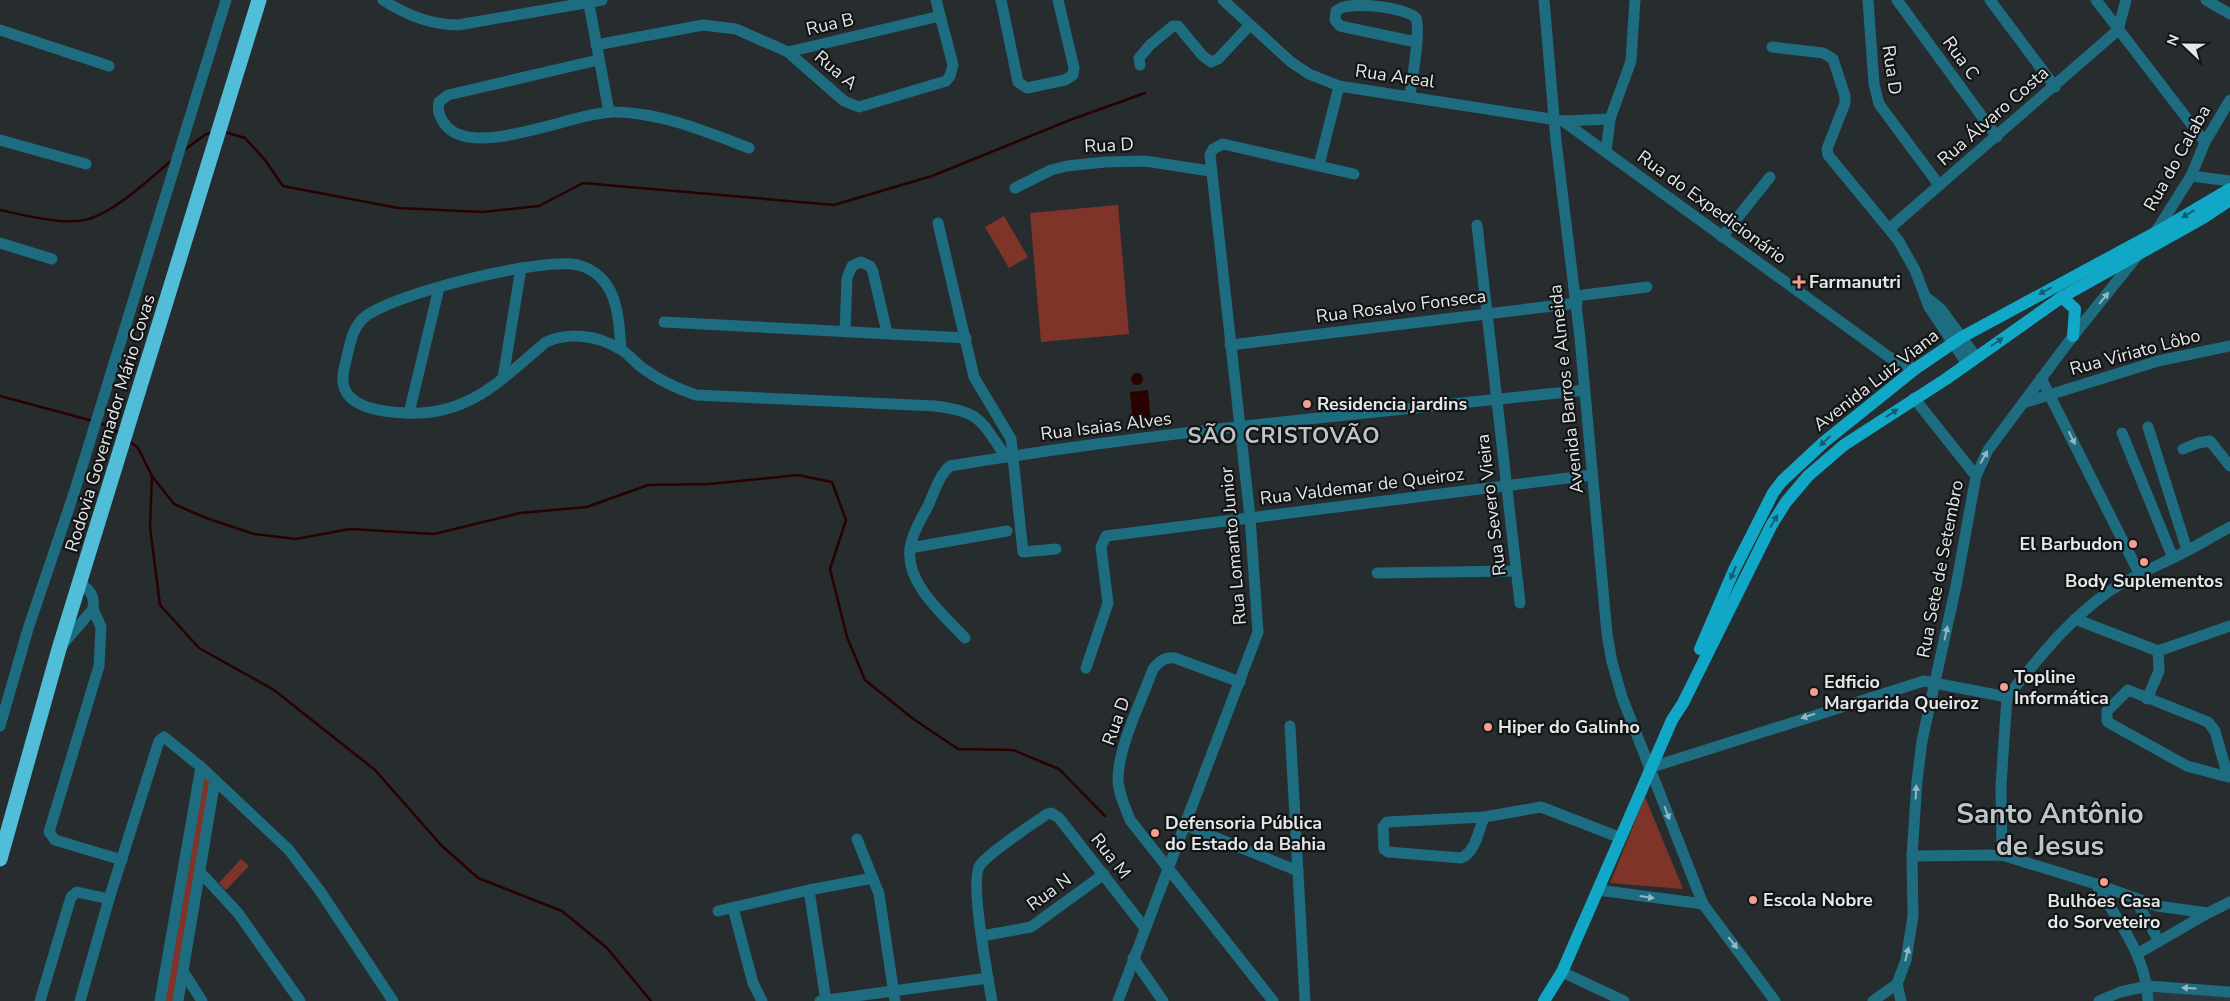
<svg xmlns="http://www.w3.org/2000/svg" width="2230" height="1001" viewBox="0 0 2230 1001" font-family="'Nunito Sans',sans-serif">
<rect width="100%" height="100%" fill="#272c2e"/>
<path fill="#2b373b" d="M2148,986L2230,992V1001H2148Z"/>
<g fill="#7f342a">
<path d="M1118,205L1129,334L1041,342L1030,213Z"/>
<path d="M1004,216L1028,257L1009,268L985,227Z"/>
<path d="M201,770L213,781L176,1001H161Z"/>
<path d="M1645,797L1683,889L1610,883Z"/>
<path d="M241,859L249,866L226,890L219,883Z"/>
</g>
<g fill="#290101">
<circle cx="1137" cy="379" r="6"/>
<path d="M1148,390L1151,424L1133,425L1130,392Z"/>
</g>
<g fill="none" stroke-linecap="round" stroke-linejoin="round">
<g stroke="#290101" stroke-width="2.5">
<path d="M225,132L245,138L265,160L283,186L398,208L483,212L539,206L583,183L834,205L932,176L1070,120L1145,93"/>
<path d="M183,151L206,134L212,133"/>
<path d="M0,210C24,215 60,225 85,220C113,214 149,179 171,161"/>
<path d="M0,396L93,421"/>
<path d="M98,423L110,426L120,434"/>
<path d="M128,440L138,448L152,476L150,527L160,605L199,648L274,690L375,770L441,845L478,878L562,911L607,948L651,1001"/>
<path d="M152,476L174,504L206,518L254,534L296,539L350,529L434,534L520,513L587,507L648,485L709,484L798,475L832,482L846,520L830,569L847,637L865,680L912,718L958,749L1013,750L1059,769L1105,816"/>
</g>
<g stroke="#1d6c80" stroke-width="11">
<path d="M383,0C406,15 430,25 458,25L602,0"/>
<path d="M1001,0L1018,82L1027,88L1065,80L1073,75L1074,68L1058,0"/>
<path d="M1223,0L1291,62L1309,74L1339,86L1563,121L1610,119"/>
<path d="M1544,0L1556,141L1580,338L1607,634L1612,662L1622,697L1703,904L1775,1001"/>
<path d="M1868,0L1874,84L1879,104L1939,185"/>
<path d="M1897,0L1997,137"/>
<path d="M1990,0L2055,87"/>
<path d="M2096,0L2205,142"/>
<path d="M2206,0L2230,14"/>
<path d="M589,4L609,112"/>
<path d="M0,30L109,66"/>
<path d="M596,45L703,25L736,29L788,52L844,101L859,107L946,81L950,76L953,65L936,0"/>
<path d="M1772,47L1823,53L1833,59L1845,96V103L1827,149L1828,155L1898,240L1915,270L1929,307L1967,364"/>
<path d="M788,52L940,16"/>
<path d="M598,60L448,95L439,102C437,110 439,116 444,123C470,163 578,110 616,112C662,113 707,132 749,148"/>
<path d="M1140,65L1139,58L1150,45L1173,26H1178L1202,55L1211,62L1218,59L1249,26"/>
<path d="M1410,96C1412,78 1421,32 1416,18C1406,7 1346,0 1336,11L1335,20L1340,26L1416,42"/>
<path d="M1563,121L1889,357L1915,369"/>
<path d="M0,140L86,164"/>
<path d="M1606,152L1610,119L1631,61L1635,0"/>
<path d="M1319,165L1339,86"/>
<path d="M2191,176L2230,181"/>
<path d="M1015,188L1051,170L1067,166L1105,162L1145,161L1210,171"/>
<path d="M938,223L974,377L1011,439L1023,552L1056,549"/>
<path d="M1477,225L1520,603"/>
<path d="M1890,228L2118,30L2126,0"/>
<path d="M2155,233L2191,176L2205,142L2230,100"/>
<path d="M1722,237L1770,177"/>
<path d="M0,243L52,259"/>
<path d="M1576,296L1647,287"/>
<path d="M1926,297L1941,309L1976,357"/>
<path d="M664,322L966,338"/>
<path d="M845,332L847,278L852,266L861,262L870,266L873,272L887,333"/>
<path d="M1230,345L1577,303"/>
<path d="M621,349C619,325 619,296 601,278C595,272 586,267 578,265C540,257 397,293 366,316C354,325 351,339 348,352C346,362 342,372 343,382C346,409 385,412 406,413C469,416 501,380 546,342C570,332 597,335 620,349C629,354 635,363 644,369C659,380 678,389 696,395L935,406C982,412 980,420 1006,457"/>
<path d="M503,378L521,268"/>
<path d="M2041,378L2139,573"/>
<path d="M1914,398L1976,476"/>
<path d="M2023,403L2158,361L2230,346"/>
<path d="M409,413L439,288"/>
<path d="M2148,427L2187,550"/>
<path d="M2122,433L2173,558"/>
<path d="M2183,449L2198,443L2210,441L2230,466"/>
<path d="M910,548L1007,531"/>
<path d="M1377,573L1516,571"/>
<path d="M93,609L101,627L99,666L49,832L55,840L122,860"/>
<path d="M2075,619L2158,651L2230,626"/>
<path d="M965,638C943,614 906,584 910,549C912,534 921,519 928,506C934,493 939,475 950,466C1160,431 1373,413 1585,390"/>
<path d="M63,644L93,609C95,596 90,590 80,583"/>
<path d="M1086,668L1108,603L1101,547L1106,536L1592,475"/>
<path d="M1240,682L1175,658C1164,657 1160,661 1153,669C1142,700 1118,747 1118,779C1118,793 1125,806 1130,820L1273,1001"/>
<path d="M2128,690L2208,722L2215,731L2228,777L2187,766L2111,724L2107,721V711Z"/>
<path d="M2007,697C2038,659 2067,621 2108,592C2129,578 2150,569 2173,558C2192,549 2211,537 2230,527"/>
<path d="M2147,699L2159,671L2158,651"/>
<path d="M0,726L28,629L74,493L226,0"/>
<path d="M1290,726L1305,1001"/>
<path d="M1649,768L1924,681L2007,697"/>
<path d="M1484,817C1479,830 1475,853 1461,858L1388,852L1384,849L1383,827L1387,822L1484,817L1541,807L1621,838"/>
<path d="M1185,825L1298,871"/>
<path d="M857,839L879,894L895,1001"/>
<path d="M2002,855L2001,785L2007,697"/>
<path d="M1912,856L2002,855L2096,884C2118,921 2147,957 2148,1001"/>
<path d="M201,873L238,913L300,1001"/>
<path d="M2096,884L2157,906L2208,913"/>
<path d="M809,890L826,1001"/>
<path d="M1598,890L1703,904"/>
<path d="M2135,899L2159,941"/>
<path d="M733,908L753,983L762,1001"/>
<path d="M718,911L809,890L873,878"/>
<path d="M982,936L1031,927L1104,874"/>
<path d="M2137,954L2208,913L2230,902"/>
<path d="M1133,958L1163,1001"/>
<path d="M1562,972L1624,1001"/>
<path d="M184,973L202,1001"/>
<path d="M40,1001L71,897L77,892L109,899"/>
<path d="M80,1001L109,899L159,741L164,737L201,767L289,850L320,891L393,1001"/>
<path d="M160,1001L201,767"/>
<path d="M178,1001L215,780"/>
<path d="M820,1001L988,978"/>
<path d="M992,1001C988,978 969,880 980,865C992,850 1030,826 1047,814L1051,813L1059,818L1144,927"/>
<path d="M1118,1001L1258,632L1250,517L1210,155L1213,149L1223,144L1354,174"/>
<path d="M1873,1001L1897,984"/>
<path d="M1901,1001L1897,984L1906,960L1913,916L1912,856L1917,781L1922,741L1956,586L1976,476L1988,450L2073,336L2138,255"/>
<path d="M2099,1001L2120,992L2148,986L2230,992"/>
</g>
<g stroke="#11a8c8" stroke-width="12">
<path d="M2062,297L2075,309L2073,336"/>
<path d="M1700,649L1734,570L1773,493L1782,481L1824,442L1915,369L1962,337L2164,228L2230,189"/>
<path d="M1544,1001L1562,972L1672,720L1683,703L1771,526L1786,502L1808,476L1844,445L1946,379L2062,297L2203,218L2230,200"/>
</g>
<path stroke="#51bdd9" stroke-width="15" d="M0,859L59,649L259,0"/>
</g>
<defs><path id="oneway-solid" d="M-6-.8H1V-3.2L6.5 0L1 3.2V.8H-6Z" transform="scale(1.25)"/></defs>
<g fill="#125e6e">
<use href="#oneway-solid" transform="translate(2188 214) rotate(149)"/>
<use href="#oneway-solid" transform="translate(2045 291) rotate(152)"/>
<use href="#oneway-solid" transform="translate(1997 342) rotate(-35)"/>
<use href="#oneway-solid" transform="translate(1892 413) rotate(-34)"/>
<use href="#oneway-solid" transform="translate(1825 441) rotate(138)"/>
<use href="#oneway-solid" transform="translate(1774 521) rotate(-59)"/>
<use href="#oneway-solid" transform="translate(1733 573) rotate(114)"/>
</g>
<g fill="#95b6bf">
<use href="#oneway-solid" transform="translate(2104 298) rotate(-51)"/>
<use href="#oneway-solid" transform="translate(2072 438) rotate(63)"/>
<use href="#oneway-solid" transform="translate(1984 457) rotate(-61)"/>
<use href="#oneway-solid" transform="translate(1946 633) rotate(-78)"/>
<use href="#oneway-solid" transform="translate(1808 716) rotate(163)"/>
<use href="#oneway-solid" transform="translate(1916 792) rotate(-87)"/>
<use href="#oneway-solid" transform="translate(1667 813) rotate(69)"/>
<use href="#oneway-solid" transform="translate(1647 897) rotate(8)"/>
<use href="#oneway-solid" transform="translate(1733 943) rotate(52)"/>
<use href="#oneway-solid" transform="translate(1907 954) rotate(-76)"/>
<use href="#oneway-solid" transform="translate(2189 988) rotate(-176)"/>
</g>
<g fill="#f59d8e" stroke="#121415" stroke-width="2">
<path d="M1796.5 274.5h5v5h5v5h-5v5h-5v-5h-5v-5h5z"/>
<circle cx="1307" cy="404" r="5"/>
<circle cx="2133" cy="544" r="5"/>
<circle cx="2144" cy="562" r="5"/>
<circle cx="2004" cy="687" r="5"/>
<circle cx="1814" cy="692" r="5"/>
<circle cx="1488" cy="727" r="5"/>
<circle cx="1155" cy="833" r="5"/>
<circle cx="2104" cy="882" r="5"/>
<circle cx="1753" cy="900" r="5"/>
</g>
<g text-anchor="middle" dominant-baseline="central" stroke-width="4.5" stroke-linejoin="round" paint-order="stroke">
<g font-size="18" fill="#e5e8e9" stroke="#121415">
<text transform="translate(830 24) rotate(-13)">Rua B</text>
<text transform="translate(1961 58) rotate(54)">Rua C</text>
<text transform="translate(836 70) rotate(40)">Rua A</text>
<text transform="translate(1892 70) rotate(82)">Rua D</text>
<text transform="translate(1395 76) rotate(8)">Rua Areal</text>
<text transform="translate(1993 116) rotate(-41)">Rua Álvaro Costa</text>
<text transform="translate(1109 145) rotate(-3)">Rua D</text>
<text transform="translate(2177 158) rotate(-61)">Rua do Calaba</text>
<text transform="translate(1712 207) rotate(36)">Rua do Expedicionário</text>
<text transform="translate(1401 306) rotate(-7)">Rua Rosalvo Fonseca</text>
<text transform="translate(2135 352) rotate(-15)">Rua Viriato Lôbo</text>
<text transform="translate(1876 380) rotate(-38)">Avenida Luiz Viana</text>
<text transform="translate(1566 389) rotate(-96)">Avenida Barros e Almeida</text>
<text transform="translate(110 423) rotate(-73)">Rodovia Governador Mário Covas</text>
<text transform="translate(1106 426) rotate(-7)">Rua Isaias Alves</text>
<text transform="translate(1362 486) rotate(-7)">Rua Valdemar de Queiroz</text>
<text transform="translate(1491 505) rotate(-97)">Rua Severo Vieira</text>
<text transform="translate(1233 546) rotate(-95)">Rua Lomanto Junior</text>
<text transform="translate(1940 569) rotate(-79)">Rua Sete de Setembro</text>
<text transform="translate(1116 721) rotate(-70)">Rua D</text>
<text transform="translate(1111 856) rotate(52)">Rua M</text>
<text transform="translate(1049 892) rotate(-36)">Rua N</text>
</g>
<g font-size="18" font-weight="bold" fill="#e5e8e9" stroke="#121415" text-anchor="start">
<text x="1809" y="282">Farmanutri</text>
<text x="1317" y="404">Residencia jardins</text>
<text x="2123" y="544" text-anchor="end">El Barbudon</text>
<text x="2144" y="581" text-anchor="middle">Body Suplementos</text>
<text x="2014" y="677">Topline<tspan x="2014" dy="21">Informática</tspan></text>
<text x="1824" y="682">Edficio<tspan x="1824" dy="21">Margarida Queiroz</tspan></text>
<text x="1498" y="727">Hiper do Galinho</text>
<text x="1165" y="823">Defensoria Pública<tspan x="1165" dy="21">do Estado da Bahia</tspan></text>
<text x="1763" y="900">Escola Nobre</text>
<text x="2104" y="901" text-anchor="middle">Bulhões Casa<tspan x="2104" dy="21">do Sorveteiro</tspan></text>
</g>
<g font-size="22" font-weight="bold" letter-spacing="1" fill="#bec5c7" stroke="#121415">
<text x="1284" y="436">SÃO CRISTOVÃO</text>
</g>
<g font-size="28" font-weight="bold" fill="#bec5c7" stroke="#121415">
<text x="2050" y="814">Santo Antônio<tspan x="2050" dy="32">de Jesus</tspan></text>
</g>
</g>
<g transform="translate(2185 45) rotate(292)" stroke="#121415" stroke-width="4" paint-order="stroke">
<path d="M0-4L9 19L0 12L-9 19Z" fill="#e5e8e9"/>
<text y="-8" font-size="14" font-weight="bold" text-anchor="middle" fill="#e5e8e9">N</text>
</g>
</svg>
